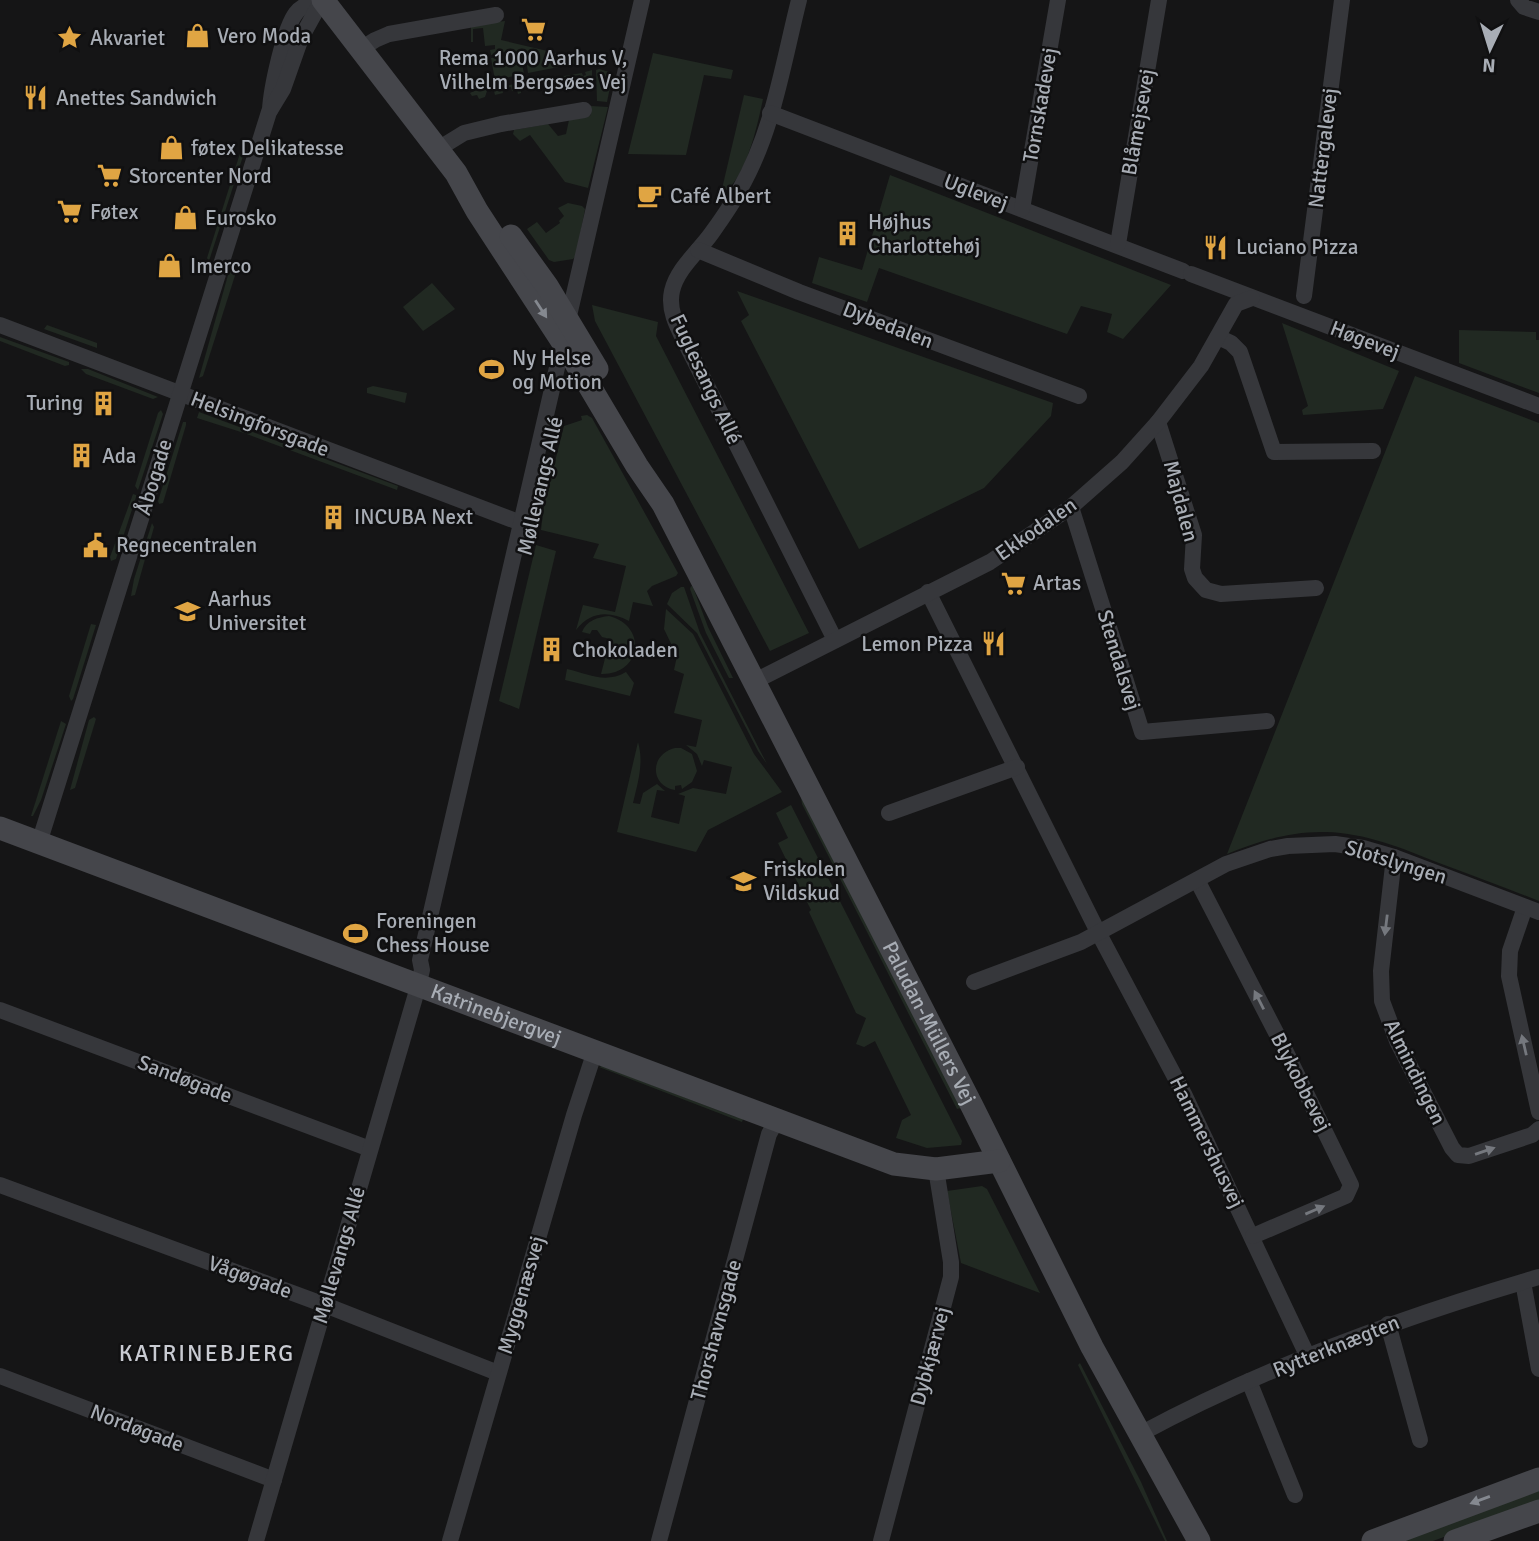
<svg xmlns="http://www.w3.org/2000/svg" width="1539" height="1541" viewBox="0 0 1539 1541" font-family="Signika,sans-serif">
<rect width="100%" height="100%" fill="#151516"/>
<g fill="#212922">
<path d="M505,21L501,40L590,61L528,73L526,59L512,61L509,51L491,55L490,50L495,49V45L485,46L483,28L473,29V42H471V25Z"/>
<path d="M653,53L733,70L731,79L704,75L686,155L628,154Z"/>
<path d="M506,56L508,66L522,63L524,74L495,80L491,58Z"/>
<path d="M599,69L613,73L607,102L597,101L596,70Z"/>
<path d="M592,70V83L590,77L581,79L580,75L571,76L572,81L565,83L564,78L554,80L555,85L548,87L546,82L538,84V89L530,91L529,86L521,88V93L518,94L517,90L512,91L511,87L502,89L503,93L495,95L494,91H487L485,97L479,99L477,95L472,96L470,93L474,91L582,73L583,76L586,75L585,72Z"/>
<path d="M744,95L763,99C758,123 745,184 721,193Z"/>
<path d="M591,106L608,107L588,188L565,182L530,135L520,141L513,134L514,130L548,124L558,136L566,134L569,120L591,115Z"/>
<path d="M243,149L245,150L209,261L207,258L241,150Z"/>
<path d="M890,175L1171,285L1123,339L1107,332L1112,314L1081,306L1067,334L879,268L867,302L812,283L819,257L862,270Z"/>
<path d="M568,203L582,206L585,209L576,256L573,259L554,262L549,260L527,229L537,222L546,233L560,223L559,221L564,216L558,208Z"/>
<path d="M239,263L203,376L199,378L230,268L234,264Z"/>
<path d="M432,283L455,309L423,331L403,307Z"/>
<path d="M737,291L1053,403L1051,416L984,488L859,549L741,321L749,315Z"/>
<path d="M592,305L658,322L656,336L809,633L770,651L595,321Z"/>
<path d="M1282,323L1399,371L1383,409L1303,415L1302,410L1308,406Z"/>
<path d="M47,325L97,343V348L44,329Z"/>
<path d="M1459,330L1536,332V340H1539V393L1459,363Z"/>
<path d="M0,337L69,362V365L65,366L0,341Z"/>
<path d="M81,369H88L158,397L153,399L86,374Z"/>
<path d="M1415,376L1539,423V901C1506,888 1472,875 1439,863C1402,848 1365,833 1326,832C1291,831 1259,841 1227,854Z"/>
<path d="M373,386L407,393L405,403L367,393V388Z"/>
<path d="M161,410L163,414L138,490L135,486L158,413Z"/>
<path d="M199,412L398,486L397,490L244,433L197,418Z"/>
<path d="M587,415L592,418L678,573L676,576L652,586L647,591L653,606L633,602L629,621C609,611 591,611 576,630L583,605L615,612L626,566L593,558L599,544L541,530L544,505L564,426L582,420L581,416Z"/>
<path d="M183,422H186V425L163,503L159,504L158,501Z"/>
<path d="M133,494L136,495V497L116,559L111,561L110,557Z"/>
<path d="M152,523L154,527L135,595L131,596L134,579Z"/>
<path d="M536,545L556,551L519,709L499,701Z"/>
<path d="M691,586L693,587L708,627L733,678H729L706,633L690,589Z"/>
<path d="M681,587H684L700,633L767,764L758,751L697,633L667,604L672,593Z"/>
<path d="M666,609L693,634L754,754L782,792L708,830L696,852L617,832L638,742C644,763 638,782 633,803L640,804L643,793L657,784L665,791L657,790L651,817L679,824L685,796L678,794L693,788L726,794L732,767L704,760L702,766L697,754L686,745L696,747L702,720L674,713L684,674L674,670L677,656L664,629Z"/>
<path d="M609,616C648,626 642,675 601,674L610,639L602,637L597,630H592L590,634L582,632C586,621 598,617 609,616Z"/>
<path d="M91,624L96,625L73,699L71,701L69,696Z"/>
<path d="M567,669C589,674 605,684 626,672L634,683L630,696L565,680Z"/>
<path d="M94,717L96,719L75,788L70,790L89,720Z"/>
<path d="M61,721L66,724L41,800L33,816H31Z"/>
<path d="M675,748H681L692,754L697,771L692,782L682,789L681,785L675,786V790C649,785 650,754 675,748Z"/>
<path d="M801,797L961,1108L957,1109L802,804Z"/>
<path d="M791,805L962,1141L961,1145L927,1148L896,1138L902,1120L911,1115L875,1041L864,1047L856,1044L866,1018L856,1013L809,912L811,910L778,843L788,838L776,813Z"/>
<path d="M602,1066L736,1117L739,1114L744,1116L742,1122L599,1067Z"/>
<path d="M982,1186L987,1189L1040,1293L961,1263L947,1191Z"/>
<path d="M1080,1363L1141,1482L1167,1541H1165L1078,1365Z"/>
<path d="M1539,1488V1502L1433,1541H1404Z"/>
</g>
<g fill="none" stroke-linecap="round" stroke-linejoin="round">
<g stroke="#36373b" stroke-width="16">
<path d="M799,0C783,63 773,132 740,189C732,205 721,220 711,234C698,252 677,269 672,291C667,313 681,333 690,352L835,640"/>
<path d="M1518,0L1524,7L1539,12"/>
<path d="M361,49L375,40L389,34L496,15"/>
<path d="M270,110C271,89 284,28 296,13C302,5 312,3 321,0"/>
<path d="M770,113L1183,271"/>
<path d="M438,149L464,133L501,124L584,110"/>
<path d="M1022,209L1058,0"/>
<path d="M1118,244L1159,0"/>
<path d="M698,250L799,292L1079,396"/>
<path d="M1191,274L1539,406"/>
<path d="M1304,296L1342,0"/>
<path d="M0,325L521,523"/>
<path d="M1218,337L1231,343L1240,352L1274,452L1373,451"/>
<path d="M1158,422L1194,535L1192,569L1195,578L1206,590L1221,594L1316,588"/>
<path d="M1071,507L1142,732L1267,721"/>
<path d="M928,592L1098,932L1184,1094L1308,1357"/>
<path d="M753,682L990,562L1071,507L1122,462L1158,422L1201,366L1236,304L1252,298"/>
<path d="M889,813L1017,767"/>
<path d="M39,843L269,112L283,89L301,38L322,0"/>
<path d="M1394,857L1381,971L1382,1001L1397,1041L1452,1148L1458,1155L1469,1156L1532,1135L1539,1129"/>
<path d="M1197,880L1285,1050L1351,1185L1346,1196L1339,1199L1253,1236"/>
<path d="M1525,907L1510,951L1509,976L1539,1112"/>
<path d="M974,982L1081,942L1226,864L1270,849L1288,846L1335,844L1363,848L1394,857L1539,912"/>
<path d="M0,1010L370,1149"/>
<path d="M0,1185L325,1305L498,1373"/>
<path d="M1523,1282L1539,1369"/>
<path d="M1388,1324L1420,1440"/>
<path d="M0,1376L274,1480"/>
<path d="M1249,1381L1295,1495"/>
<path d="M1140,1434C1266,1366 1402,1317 1539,1277"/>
<path d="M256,1541L418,987L422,970L420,960L642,0"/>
<path d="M450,1541L574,1115L595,1051"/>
<path d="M659,1541L769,1134L777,1120"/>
<path d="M881,1541L951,1277V1262L936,1169"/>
</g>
<g stroke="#45464b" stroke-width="23">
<path id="s1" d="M323,0L456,173L477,211L571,355L637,466L663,504L972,1106L1092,1347L1199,1541"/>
<path d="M511,236L547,286L597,369"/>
<path id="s2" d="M0,828L894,1164L936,1169L999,1161"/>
<path d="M1373,1541L1539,1479"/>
<path d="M1455,1541L1539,1511"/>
</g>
</g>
<defs><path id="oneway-solid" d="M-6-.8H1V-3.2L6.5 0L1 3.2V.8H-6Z" transform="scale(1.75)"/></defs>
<g fill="#858990">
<use href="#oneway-solid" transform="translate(541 309) rotate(57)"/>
<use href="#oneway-solid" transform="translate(1480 1500) rotate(160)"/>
</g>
<g fill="#75787e">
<use href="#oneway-solid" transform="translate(1386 925) rotate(97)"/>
<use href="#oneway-solid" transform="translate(1259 1000) rotate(-117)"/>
<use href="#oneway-solid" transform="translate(1524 1045) rotate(-103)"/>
<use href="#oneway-solid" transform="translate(1485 1151) rotate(-19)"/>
<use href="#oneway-solid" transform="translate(1315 1210) rotate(-23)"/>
</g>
<defs>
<symbol id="supermarket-bare" viewBox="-9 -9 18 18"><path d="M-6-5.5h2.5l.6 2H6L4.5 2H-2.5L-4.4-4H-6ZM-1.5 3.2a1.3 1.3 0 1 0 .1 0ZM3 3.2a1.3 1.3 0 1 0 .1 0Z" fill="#e0a543" stroke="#101011" stroke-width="2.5" paint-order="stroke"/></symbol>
<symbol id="shop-bare" viewBox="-9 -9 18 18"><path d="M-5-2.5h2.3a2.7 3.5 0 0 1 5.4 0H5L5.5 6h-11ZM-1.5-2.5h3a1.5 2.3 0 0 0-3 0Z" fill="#e0a543" stroke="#101011" stroke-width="2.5" paint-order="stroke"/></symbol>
<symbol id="sight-bare" viewBox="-9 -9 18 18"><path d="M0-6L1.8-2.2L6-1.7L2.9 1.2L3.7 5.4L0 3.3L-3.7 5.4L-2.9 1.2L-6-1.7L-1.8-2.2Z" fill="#e0a543" stroke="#101011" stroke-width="2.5" paint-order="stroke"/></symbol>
<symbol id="restaurant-bare" viewBox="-9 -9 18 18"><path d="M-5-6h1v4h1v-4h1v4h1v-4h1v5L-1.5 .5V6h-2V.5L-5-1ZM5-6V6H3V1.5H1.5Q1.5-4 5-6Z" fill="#e0a543" stroke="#101011" stroke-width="2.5" paint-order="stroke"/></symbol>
<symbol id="cafe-bare" viewBox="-9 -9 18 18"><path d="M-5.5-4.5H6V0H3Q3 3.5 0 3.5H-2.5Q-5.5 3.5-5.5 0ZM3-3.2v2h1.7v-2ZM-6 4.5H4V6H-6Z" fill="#e0a543" stroke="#101011" stroke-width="2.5" paint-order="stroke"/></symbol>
<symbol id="building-bare" viewBox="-9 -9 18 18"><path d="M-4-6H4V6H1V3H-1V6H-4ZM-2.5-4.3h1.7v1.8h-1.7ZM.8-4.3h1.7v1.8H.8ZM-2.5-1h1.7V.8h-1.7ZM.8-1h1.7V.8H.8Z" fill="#e0a543" stroke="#101011" stroke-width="2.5" paint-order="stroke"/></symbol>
<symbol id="stadium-bare" viewBox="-9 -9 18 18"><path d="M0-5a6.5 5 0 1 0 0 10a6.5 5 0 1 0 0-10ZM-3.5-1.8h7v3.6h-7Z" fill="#e0a543" stroke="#101011" stroke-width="2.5" paint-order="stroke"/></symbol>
<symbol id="civic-bare" viewBox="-9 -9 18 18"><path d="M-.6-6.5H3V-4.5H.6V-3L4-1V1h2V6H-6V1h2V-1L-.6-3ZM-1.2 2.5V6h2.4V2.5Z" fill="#e0a543" stroke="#101011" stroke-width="2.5" paint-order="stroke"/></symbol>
<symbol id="university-bare" viewBox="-9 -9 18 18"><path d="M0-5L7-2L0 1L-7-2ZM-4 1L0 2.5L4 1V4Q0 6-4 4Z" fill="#e0a543" stroke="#101011" stroke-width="2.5" paint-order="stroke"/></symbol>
<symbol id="school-bare" viewBox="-9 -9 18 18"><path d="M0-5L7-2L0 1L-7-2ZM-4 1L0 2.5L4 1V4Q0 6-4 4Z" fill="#e0a543" stroke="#101011" stroke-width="2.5" paint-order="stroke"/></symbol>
</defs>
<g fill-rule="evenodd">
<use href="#supermarket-bare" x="516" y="12" width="35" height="35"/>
<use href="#shop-bare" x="180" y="18" width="35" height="35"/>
<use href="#sight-bare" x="52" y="20" width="35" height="35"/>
<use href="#restaurant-bare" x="18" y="80" width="35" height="35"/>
<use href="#shop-bare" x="154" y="130" width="35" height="35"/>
<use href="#supermarket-bare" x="92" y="158" width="35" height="35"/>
<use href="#cafe-bare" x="632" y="178" width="35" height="35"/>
<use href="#supermarket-bare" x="52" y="194" width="35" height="35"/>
<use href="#shop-bare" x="168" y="200" width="35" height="35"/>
<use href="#building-bare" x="830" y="216" width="35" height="35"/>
<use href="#restaurant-bare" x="1198" y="230" width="35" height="35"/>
<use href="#shop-bare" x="152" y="248" width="35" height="35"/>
<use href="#stadium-bare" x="474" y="352" width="35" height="35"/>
<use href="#building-bare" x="86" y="386" width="35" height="35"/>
<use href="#building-bare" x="64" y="438" width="35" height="35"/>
<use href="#building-bare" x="316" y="500" width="35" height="35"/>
<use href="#civic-bare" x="78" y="528" width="35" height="35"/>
<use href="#supermarket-bare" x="996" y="566" width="35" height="35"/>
<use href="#university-bare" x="170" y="594" width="35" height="35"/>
<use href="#restaurant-bare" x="976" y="626" width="35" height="35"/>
<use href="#building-bare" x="534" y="632" width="35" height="35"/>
<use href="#school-bare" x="726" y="864" width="35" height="35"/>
<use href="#stadium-bare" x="338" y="916" width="35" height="35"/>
</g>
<g text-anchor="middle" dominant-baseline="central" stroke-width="5" stroke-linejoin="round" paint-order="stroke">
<g font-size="21" fill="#a8adb5" stroke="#101011" text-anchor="start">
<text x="217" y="36">Vero Moda</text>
<text x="90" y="38">Akvariet</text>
<text x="533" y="58" text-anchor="middle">Rema 1000 Aarhus V,<tspan x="533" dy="24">Vilhelm Bergsøes Vej</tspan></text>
<text x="56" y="98">Anettes Sandwich</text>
<text x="191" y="148">føtex Delikatesse</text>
<text x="129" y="176">Storcenter Nord</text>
<text x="670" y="196">Café Albert</text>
<text x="90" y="212">Føtex</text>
<text x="205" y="218">Eurosko</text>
<text x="868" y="222">Højhus<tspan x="868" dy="24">Charlottehøj</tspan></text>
<text x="1236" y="247">Luciano Pizza</text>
<text x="190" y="266">Imerco</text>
<text x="512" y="358">Ny Helse<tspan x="512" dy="24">og Motion</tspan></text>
<text x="83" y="403" text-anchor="end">Turing</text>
<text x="102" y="456">Ada</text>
<text x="354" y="517">INCUBA Next</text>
<text x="116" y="545">Regnecentralen</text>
<text x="1033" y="583">Artas</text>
<text x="208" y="599">Aarhus<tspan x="208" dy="24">Universitet</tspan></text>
<text x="973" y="644" text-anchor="end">Lemon Pizza</text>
<text x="572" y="650">Chokoladen</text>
<text x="763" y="869">Friskolen<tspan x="763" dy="24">Vildskud</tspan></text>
<text x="376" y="921">Foreningen<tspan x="376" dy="24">Chess House</tspan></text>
</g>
<g font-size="21" fill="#a8adb5" stroke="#101011">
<text transform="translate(1040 105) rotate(-80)">Tornskadevej</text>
<text transform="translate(1138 122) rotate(-80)">Blåmejsevej</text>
<text transform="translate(1323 148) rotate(-83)">Nattergalevej</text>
<text transform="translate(976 192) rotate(21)">Uglevej</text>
<text transform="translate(888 325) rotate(21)">Dybedalen</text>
<text transform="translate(1365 340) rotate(21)">Høgevej</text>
<text transform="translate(706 379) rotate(65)">Fuglesangs Allé</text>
<text transform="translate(260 424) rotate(21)">Helsingforsgade</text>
<text transform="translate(154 477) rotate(-73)">Åbogade</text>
<text transform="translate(540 486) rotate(-77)">Møllevangs Allé</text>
<text transform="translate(1181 501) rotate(75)">Majdalen</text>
<text transform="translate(1036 529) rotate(-35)">Ekkodalen</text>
<text transform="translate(1119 660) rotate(73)">Stendalsvej</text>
<text transform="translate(1396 862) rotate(17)">Slotslyngen</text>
<text stroke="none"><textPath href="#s2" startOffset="530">Katrinebjergvej</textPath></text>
<text stroke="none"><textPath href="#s1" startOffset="1192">Paludan-Müllers Vej</textPath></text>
<text transform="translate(1415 1072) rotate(64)">Almindingen</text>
<text transform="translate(185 1079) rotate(21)">Sandøgade</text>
<text transform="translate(1301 1082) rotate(63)">Blykobbevej</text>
<text transform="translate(1207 1142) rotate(64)">Hammershusvej</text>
<text transform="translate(339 1255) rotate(-74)">Møllevangs Allé</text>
<text transform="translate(250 1277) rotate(20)">Vågøgade</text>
<text transform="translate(521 1295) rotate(-74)">Myggenæsvej</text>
<text transform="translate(716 1330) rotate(-75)">Thorshavnsgade</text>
<text transform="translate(1336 1346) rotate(-22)">Rytterknægten</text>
<text transform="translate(930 1356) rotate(-75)">Dybkjærvej</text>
<text transform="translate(137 1428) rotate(21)">Nordøgade</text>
</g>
<g font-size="23" letter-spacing="2" fill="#c9cbd2" stroke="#101011">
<text x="207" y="1353">KATRINEBJERG</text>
</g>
</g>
<g transform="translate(1490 49) rotate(184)" stroke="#101011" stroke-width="5" paint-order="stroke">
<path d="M0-5L12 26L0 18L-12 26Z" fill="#a8adb5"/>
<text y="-10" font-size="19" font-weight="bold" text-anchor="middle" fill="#a8adb5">N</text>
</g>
</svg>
